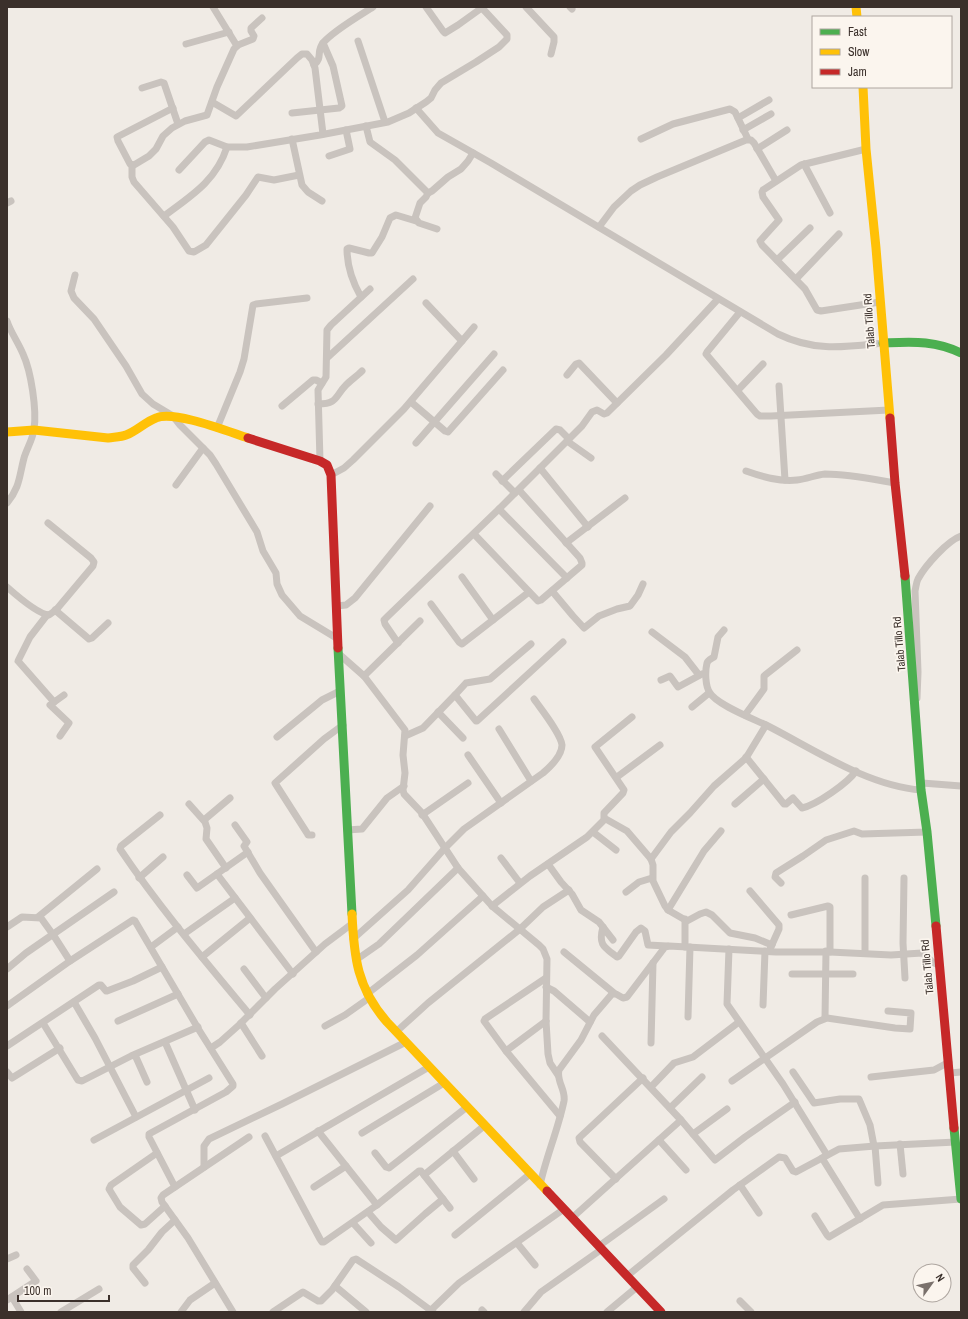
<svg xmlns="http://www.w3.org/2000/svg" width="968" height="1319" viewBox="0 0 968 1319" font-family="'Archivo Narrow',sans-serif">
<rect width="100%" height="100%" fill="#f0ebe5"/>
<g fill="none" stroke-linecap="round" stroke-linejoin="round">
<g stroke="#c9c3be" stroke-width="7">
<path d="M213,7L237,46"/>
<path d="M426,7L443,31L445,33L458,25L483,7"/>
<path d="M526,7L554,37V42L551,54"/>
<path d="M570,7L572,9"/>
<path d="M358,41L385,122"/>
<path d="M186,44L229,32"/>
<path d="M314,65C323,58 316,51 323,43C333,31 359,16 373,7"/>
<path d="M142,88L161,82L164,83L178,124"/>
<path d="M212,102L236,116L297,58L302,54H307L312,60L315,68L323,134"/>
<path d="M173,108L117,137L118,141L130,164L134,165L149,156L156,149L163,136L172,128L185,121L207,115L217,87L234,49L238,45L253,39L254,36L251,31V28L262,18"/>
<path d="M416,108L438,133L491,163L778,334C815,352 844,347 883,343"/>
<path d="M292,113L339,108L342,106L333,66L323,43"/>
<path d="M738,118L769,100"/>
<path d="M366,126L370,142L395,160L428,193L432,191L448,177L461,169L468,161L473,153"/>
<path d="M743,130L771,114"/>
<path d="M292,139L302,185L308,192L322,201"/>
<path d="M641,139L673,124L730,109L735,112L748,139"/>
<path d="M757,149L787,130"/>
<path d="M866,149L801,165L763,190L762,192L763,197L779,220L760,241L762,245L805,289L817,310L821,311L880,302"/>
<path d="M329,156L350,149L346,130"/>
<path d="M804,164L830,213"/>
<path d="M132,165V177L134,182L173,227L189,251L194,252L206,245L246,195L258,177L274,180L299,175"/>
<path d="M179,170L205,142L209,140L227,147H247L320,135L388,122L409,113L426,102L431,98L435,90L441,83L476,62L499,47L507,39V35L482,8"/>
<path d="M428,193L426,197L420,203L415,218L419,223L437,229"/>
<path d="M7,203L11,201"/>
<path d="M164,216C191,196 216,181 227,147"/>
<path d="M599,227L614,207L631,191L640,185L657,177L746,140H751L754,143L776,181"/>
<path d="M777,260L810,228"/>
<path d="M75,275L71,291L74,298L94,319L126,366L142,394L153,404L173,416L180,425L210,455L216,464L257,532L263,551L276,573L277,584L282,595L300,616L338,639"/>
<path d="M796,279L839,234"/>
<path d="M361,297C353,283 347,265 347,249L349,248L369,253H372L382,237L390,218L396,215L416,221"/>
<path d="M426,303L462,341"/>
<path d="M740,312L707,352L706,354L757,414L760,416H771L889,410"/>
<path d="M7,321C11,333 18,342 23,354C31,371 37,410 34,429C33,439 27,448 24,458C19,477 20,487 7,503"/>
<path d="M327,358L413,279"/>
<path d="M567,375L576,364L579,363L617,403"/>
<path d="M779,386L785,480"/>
<path d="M738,390L763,364"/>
<path d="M411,402L445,431L448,432L503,370"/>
<path d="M318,404C338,404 335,396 346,385C351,380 357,376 362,371"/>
<path d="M282,406L313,380H316L322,383"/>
<path d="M217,428L240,372L244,359L253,305L256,304L307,298"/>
<path d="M567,441L591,458"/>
<path d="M416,443L494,354"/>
<path d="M320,461L318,390L326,377L327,330L331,325L370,289"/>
<path d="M540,468L588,527"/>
<path d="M746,471C763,477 780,482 797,480C807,479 815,475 825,474C848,474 872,479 895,483"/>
<path d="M496,474L515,493"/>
<path d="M331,475L344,468L353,460L404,409L474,327"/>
<path d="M502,481L556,429L560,430L569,439"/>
<path d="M176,485L203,448"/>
<path d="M499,509L567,578"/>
<path d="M474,534L538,601L541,600L582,565V563L580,558L519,490"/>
<path d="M566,543L625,498"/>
<path d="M462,577L493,620"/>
<path d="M7,587C16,595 38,614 49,615L56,610L93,566L94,562L91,558L48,523"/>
<path d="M552,591L573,616L584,628L599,616L617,609L630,606L638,595L643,584"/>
<path d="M431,604L459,642L462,644L529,592"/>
<path d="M336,606L346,605L355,598L430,506"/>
<path d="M55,610L89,639L92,638L108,623"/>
<path d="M47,615L30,637L18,661L54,702"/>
<path d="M724,630L718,637L714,657C711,659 708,660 707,663C705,671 705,686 710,693C717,705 754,719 768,726C815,750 868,786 921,790"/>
<path d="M652,632L685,657L699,675"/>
<path d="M398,643L385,624L384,620L388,616L499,509L582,426L592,412L597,410L604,414L607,413L666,355L718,299"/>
<path d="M339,654L364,676L405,730L403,755L405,773L403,790L404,794L422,813L458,868L492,906L539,945L543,949L547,959L546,1021L548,1054L550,1063L558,1075"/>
<path d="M364,676L420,621"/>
<path d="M661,680L670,676L678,687L702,674"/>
<path d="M455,695L466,683L490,679L531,644"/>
<path d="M917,698L918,672L915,591C916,587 916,583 918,579C925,566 947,541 961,536"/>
<path d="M692,707L709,693"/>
<path d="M438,712L463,738"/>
<path d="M745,715L764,689V676L797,650"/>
<path d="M632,717L595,747L624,790L623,793L604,813V818L627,831L651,859L653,865V881L665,906L668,910L687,921L700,914L706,912L712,915L730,933L755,938L772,945"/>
<path d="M499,729L531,781"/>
<path d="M60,736L69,723L50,705L64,695"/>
<path d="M405,736L423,728L455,695L476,721H477L563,642"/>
<path d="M277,737L322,700L340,691"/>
<path d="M468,755L501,803"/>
<path d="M746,757L784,804H786L793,798L802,808C816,805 848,783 856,771"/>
<path d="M617,777L660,745"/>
<path d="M922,783L961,786"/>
<path d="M189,804L205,822L207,828L206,839L226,868"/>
<path d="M735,804L764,779"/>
<path d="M160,815L121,846L120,849C159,907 205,961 250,1015"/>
<path d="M422,815L468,783"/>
<path d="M204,820L230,798"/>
<path d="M235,825L247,842L244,846L260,873L316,952"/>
<path d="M347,830L362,829L387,798L404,786"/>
<path d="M593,832L616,850"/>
<path d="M312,835H308L307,833L275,783L324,739L343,725"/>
<path d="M501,858L520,883"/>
<path d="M651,859L671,832L690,813L714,786L746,758L766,725"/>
<path d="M548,864L561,882L572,894L581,910L599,922L613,940"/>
<path d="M217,874L293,974"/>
<path d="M187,875L197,888L248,852"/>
<path d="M139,878L163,857"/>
<path d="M865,878V953"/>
<path d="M904,878L903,943L905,978"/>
<path d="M781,883L775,877L776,873L803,856L826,840L854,831L862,834L927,832"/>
<path d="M750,891L779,925V929L770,949"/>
<path d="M626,892L639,882L652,878"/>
<path d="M492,906L530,876L587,837L605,819"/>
<path d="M668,910L704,851L721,831"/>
<path d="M791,915L828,906L830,907V952"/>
<path d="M38,917L97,869"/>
<path d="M685,919V947"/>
<path d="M7,927L22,917L41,918L54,936L70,961"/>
<path d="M603,927C598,945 604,947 617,957L619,956L636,932L641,928L645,931L648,945L667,946"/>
<path d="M184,934L235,898"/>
<path d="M353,939L408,890L445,848L464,829L543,773C550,767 562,755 562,745C561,734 541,709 534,699"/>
<path d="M151,947L178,927"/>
<path d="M729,949L727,1004L783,1084L827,1155"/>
<path d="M564,952L614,993"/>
<path d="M202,957L250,918"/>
<path d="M356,960L379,944L458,868"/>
<path d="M7,969L26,953L114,892"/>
<path d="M244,969L266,998"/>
<path d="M792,974H853"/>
<path d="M546,978L485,1019L484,1021L506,1051L560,1116"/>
<path d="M546,987L554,991L590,1022"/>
<path d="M367,994L417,955L483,896"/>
<path d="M74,1002L95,1038L136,1117"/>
<path d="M763,1005L765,951"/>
<path d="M7,1006L70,961L133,920L135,921L199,1030L233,1084V1086L226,1092L149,1134V1137L175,1187"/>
<path d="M688,1017L690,947"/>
<path d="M825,1018L826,951"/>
<path d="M118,1021L178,994"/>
<path d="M43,1023L76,1077L78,1080L82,1081L131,1056L198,1027"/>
<path d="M241,1023L262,1056"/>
<path d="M325,1026L345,1015L369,998"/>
<path d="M396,1032L428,1003L520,929L543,907L569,890"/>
<path d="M602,1036L681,1120L715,1160L745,1137L795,1102"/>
<path d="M165,1042L195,1110"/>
<path d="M651,1043L653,963"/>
<path d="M7,1046L99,985H101L106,991H107L133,981L162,967"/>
<path d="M211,1048L220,1042L239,1025L275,989L325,944L353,923"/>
<path d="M506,1051L546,1021"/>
<path d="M135,1055L147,1082"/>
<path d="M7,1072L12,1078L60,1048"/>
<path d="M793,1072L814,1103L840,1099H859L870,1125L874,1146"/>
<path d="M950,1073L961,1072"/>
<path d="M871,1077L934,1070L949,1062"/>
<path d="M732,1081L817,1022L827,1018L895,1028L910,1029L911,1013L888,1011"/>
<path d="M651,1087L674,1063L693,1057L739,1022"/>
<path d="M670,1108L702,1077"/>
<path d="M318,1131L377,1205"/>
<path d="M362,1133L444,1083"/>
<path d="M693,1134L727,1109"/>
<path d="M265,1136L320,1239L322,1242H324L377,1205L419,1171H421L424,1175L484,1126"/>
<path d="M94,1140L209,1078"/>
<path d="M659,1140L686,1170"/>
<path d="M900,1144L903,1174"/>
<path d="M875,1146L878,1183"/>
<path d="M453,1151L474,1179"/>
<path d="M157,1153L111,1185L109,1189L120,1207L141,1225L145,1224L165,1206"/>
<path d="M375,1153L386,1167L389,1168L467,1107"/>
<path d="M276,1156L429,1067"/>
<path d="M822,1158L860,1219"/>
<path d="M204,1167V1146L209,1139L282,1104L406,1042"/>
<path d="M424,1175L450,1208"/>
<path d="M616,1179L580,1142L579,1138L643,1078"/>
<path d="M540,1185C546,1157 558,1130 564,1101C566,1090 556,1081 559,1070L581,1040L594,1015L612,994H616L623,998L627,997L665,947L669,946L776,952H830L891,955L922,953C930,956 929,963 939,965"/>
<path d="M740,1185L759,1213"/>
<path d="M314,1187L346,1166"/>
<path d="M368,1212L381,1227L396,1240L425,1214L443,1199"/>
<path d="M815,1216L827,1235L829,1237L883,1205L961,1199"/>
<path d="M573,1217L681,1120"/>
<path d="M353,1223L371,1243"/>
<path d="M455,1235L530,1174"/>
<path d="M517,1243L535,1265"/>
<path d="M599,1246L664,1199"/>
<path d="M7,1259L16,1255"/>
<path d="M627,1276L733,1190L779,1157L785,1158L793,1171L796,1172L839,1149L875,1146L956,1142"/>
<path d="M145,1283L133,1268V1265L148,1250L162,1232L175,1220"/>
<path d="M335,1286L366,1312"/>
<path d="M12,1297L21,1312"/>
<path d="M7,1300L36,1281L27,1269"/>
<path d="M740,1301L751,1312"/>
<path d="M482,1310L484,1312"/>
<path d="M61,1312L99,1289"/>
<path d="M181,1312L190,1300L215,1283"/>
<path d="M233,1312L188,1238L162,1202L161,1198L163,1195L249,1137"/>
<path d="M273,1312L303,1292L318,1301H321L332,1290L353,1260L356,1259L399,1287L433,1312"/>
<path d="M429,1312L459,1283L564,1209"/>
<path d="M524,1312L541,1292L602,1249"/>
<path d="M607,1312L637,1287"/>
</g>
<g stroke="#4caf50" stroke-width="9">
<path d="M883,343C912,342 934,340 961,353"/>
<path d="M905,576L921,790L927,832L936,926"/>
<path d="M338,648L352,914"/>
<path d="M954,1128L961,1199"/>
</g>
<g stroke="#ffc107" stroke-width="9">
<path d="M856,7L857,17"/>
<path d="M863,87L866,149L876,248L890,418"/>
<path d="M7,432L34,430L108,438C114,437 121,437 126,435C137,431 145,422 156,418C174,410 229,432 248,438"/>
<path d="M352,914C354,957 357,988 387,1022L547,1191"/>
</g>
<g stroke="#c62828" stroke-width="9">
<path d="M890,418L895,483L905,576"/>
<path d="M248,438L320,461L327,465L331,475L338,648"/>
<path d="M936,926L954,1128"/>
<path d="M547,1191L661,1312"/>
</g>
</g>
<g text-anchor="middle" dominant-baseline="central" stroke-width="3.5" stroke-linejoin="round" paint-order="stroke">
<g font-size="11" fill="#3b302b" stroke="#fbf5ee">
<text transform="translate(869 321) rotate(-94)">Talab Tillo Rd</text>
<text transform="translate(899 644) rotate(-95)">Talab Tillo Rd</text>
<text transform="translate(927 967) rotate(-95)">Talab Tillo Rd</text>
</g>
</g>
<rect width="968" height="1319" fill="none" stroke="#3b302b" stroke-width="16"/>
<rect x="812" y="16" width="140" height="72" fill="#fbf5ee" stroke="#aea6a0"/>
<rect x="820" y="29" width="20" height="6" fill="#4caf50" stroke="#aea6a0"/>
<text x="848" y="36" font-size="12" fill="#3b302b">Fast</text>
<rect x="820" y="49" width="20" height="6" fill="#ffc107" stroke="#aea6a0"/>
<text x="848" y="56" font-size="12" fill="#3b302b">Slow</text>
<rect x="820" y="69" width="20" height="6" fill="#c62828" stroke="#aea6a0"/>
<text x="848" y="76" font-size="12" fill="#3b302b">Jam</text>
<g transform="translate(932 1283) rotate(57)"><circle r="19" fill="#fbf5ee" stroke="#aea6a0"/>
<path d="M0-3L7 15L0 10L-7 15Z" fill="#7a716c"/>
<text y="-6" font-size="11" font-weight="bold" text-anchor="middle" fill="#3b302b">N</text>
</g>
<path d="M18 1295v6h91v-6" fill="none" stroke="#3b302b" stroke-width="2"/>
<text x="24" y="1295" font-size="12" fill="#3b302b" stroke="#fbf5ee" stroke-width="3" paint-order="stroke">100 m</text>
</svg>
